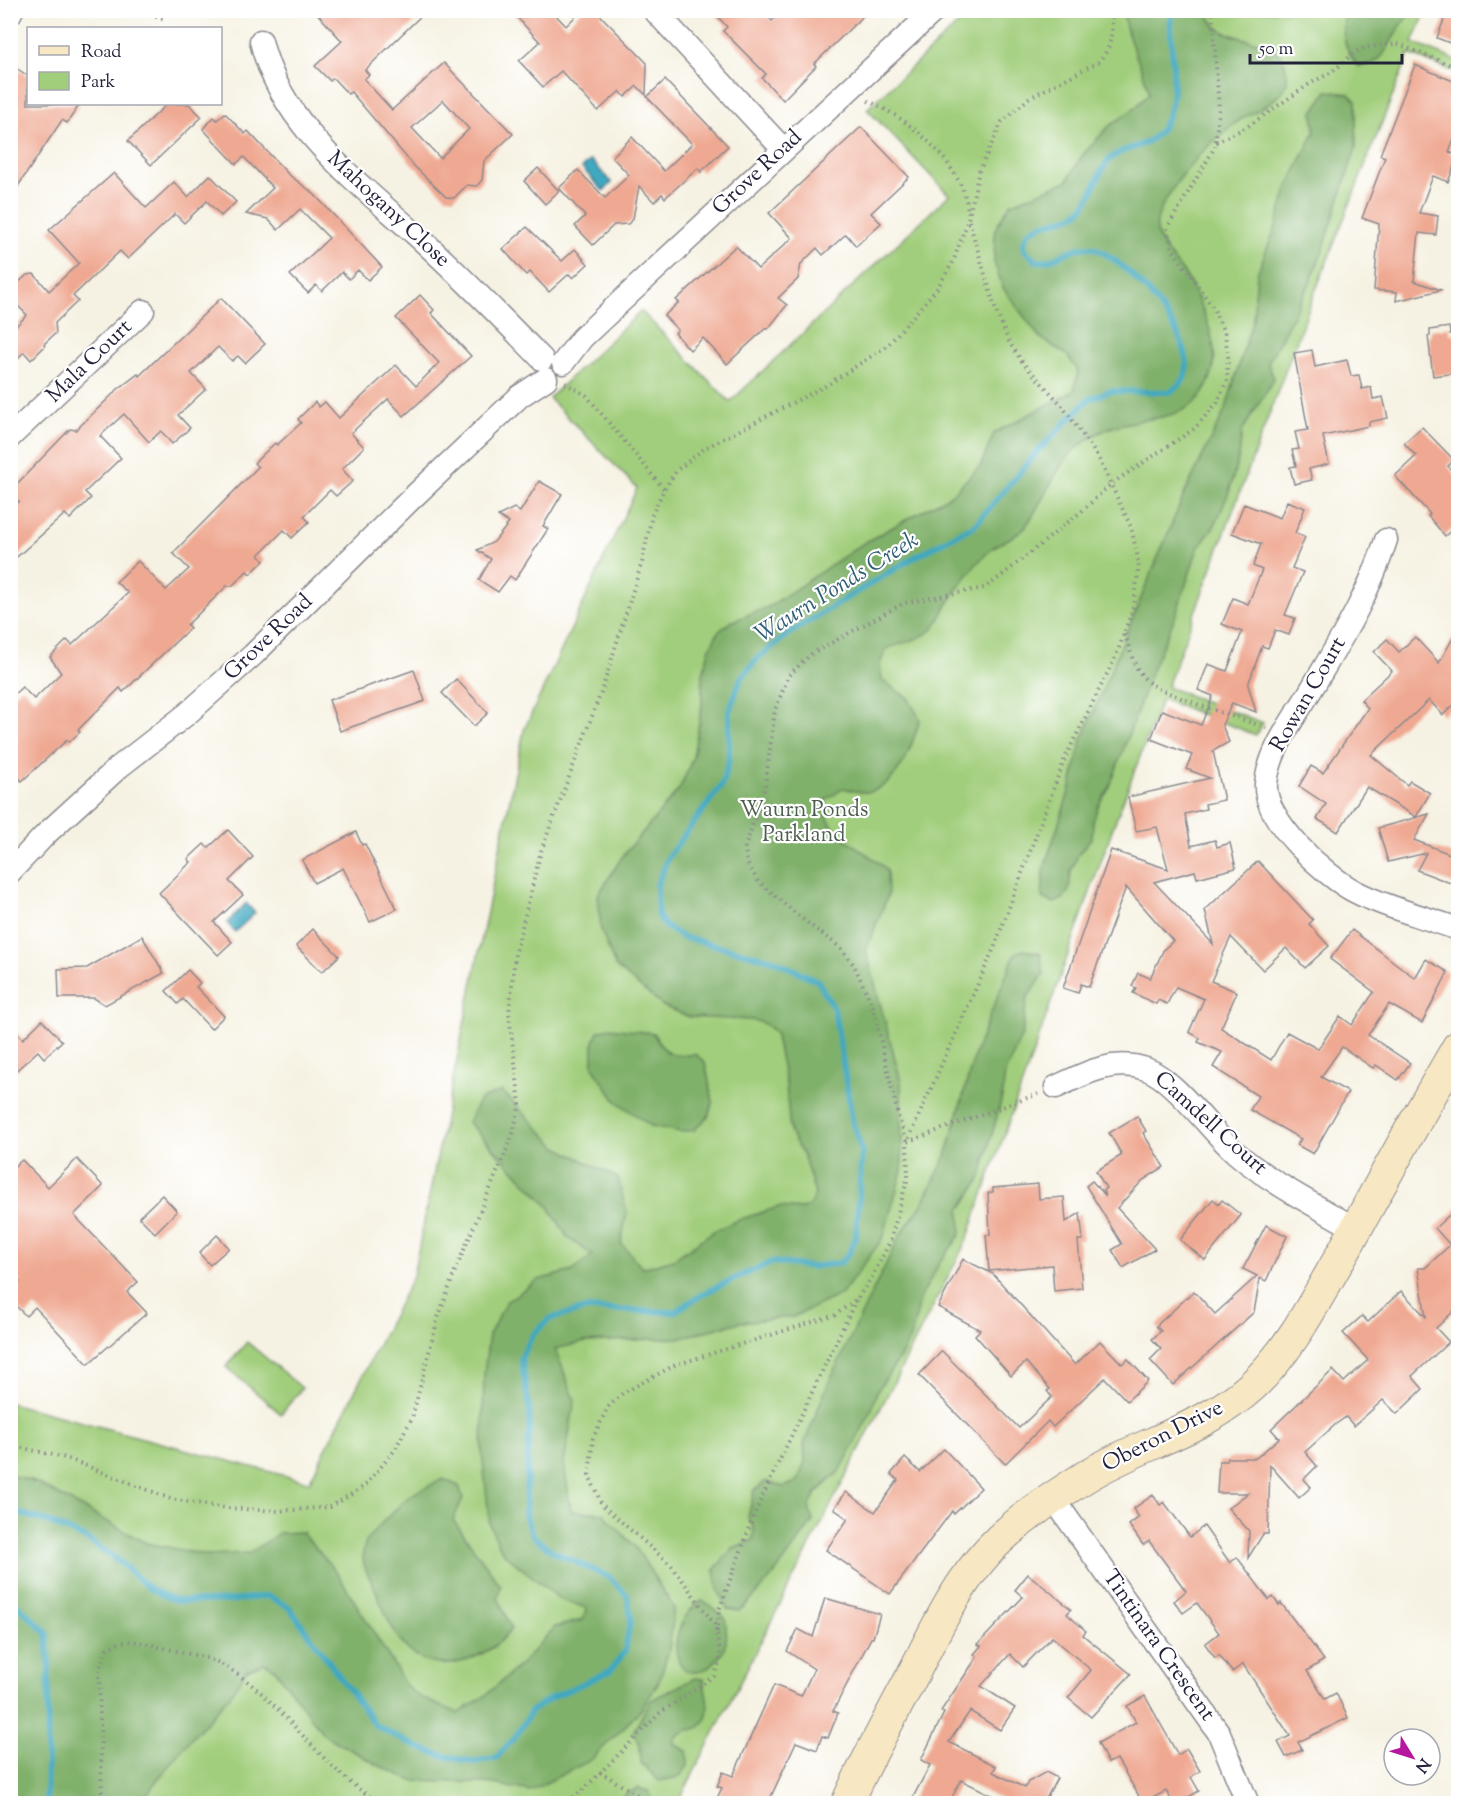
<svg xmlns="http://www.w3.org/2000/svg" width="1469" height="1814" viewBox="0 0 1469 1814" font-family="'Sorts Mill Goudy',serif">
<rect width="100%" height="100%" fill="#fff"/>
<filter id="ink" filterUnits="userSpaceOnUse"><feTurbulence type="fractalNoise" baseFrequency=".0167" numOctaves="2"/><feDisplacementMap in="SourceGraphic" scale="12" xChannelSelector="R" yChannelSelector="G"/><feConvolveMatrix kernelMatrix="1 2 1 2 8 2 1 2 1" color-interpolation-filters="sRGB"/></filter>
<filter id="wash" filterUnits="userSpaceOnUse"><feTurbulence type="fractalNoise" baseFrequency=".008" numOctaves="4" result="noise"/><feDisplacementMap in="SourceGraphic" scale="24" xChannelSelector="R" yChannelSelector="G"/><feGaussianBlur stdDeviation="1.35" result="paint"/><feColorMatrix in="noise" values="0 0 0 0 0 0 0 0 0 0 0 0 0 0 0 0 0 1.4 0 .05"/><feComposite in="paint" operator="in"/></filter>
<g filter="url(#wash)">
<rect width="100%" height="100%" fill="#f6f2e3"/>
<g fill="#a1ce7b" stroke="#62785b" stroke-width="1.5">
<path d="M972,11H1426L1413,43L1458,61V73L1409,54L1313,297L1167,687L1263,723L1256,735L1162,699L1112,830L967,1240L678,1803H11L10,1403L309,1482L413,1276L524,730L637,488L549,398L641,311L730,402L949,195L867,109Z"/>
<path d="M247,1342L302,1388L281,1414L226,1367Z"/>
</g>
<g fill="#80b16b" stroke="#516a53" stroke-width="1.5">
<path d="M1124,11H1206C1210,17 1214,26 1219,29C1245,46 1288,35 1287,80C1286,93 1273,100 1263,107C1257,111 1250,114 1243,118C1212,138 1182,171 1164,203C1144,237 1169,251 1186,276C1199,298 1220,344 1213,369C1198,430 1145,411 1103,431C1094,435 1084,442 1076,449C1057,463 1041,507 1025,527C1014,539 1000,541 990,550C975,564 958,587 947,605C942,612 939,623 933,629C920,640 901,643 886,649L880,664L882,680L908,698L920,719C912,746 899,787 867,792C860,793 851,790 844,788L826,800C819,833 868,850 887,870L888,895L866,950L901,1082L902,1171L883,1238L842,1294L793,1317L741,1322L679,1338L585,1342L555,1349L575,1400L564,1463L571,1511L603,1513L636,1548L674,1608L669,1650L659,1681L641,1710L591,1760L530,1791L488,1783L413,1781L380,1766L324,1735L274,1668L264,1663L247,1670L230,1695L177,1755L140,1803H11V1475L37,1483L146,1543L207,1555L250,1553L279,1533L302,1532L337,1573L397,1670C409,1699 432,1702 459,1713L486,1695L522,1663L555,1627L583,1620L587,1608L561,1600L503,1553L490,1526L482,1452L484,1374L489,1335L506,1302L538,1280L573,1271L592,1255L568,1238L549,1207L468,1122L480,1099L502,1091L557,1147L618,1178L627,1213L621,1243L642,1268L674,1259L714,1231L741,1219L779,1207L802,1209L809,1206L815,1194L804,1157L790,1132L786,1085L775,1032L763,1023L752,1020L689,1017L663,1006L615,966L601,930L598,895L622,857L680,788L693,757L702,705V678L709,650L718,632L731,622L770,606L864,543L951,495L981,465L994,433L1074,391L1078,371L1067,355L1039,337L1003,288L994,262L995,229L1010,204L1067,181L1081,157L1108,127L1135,108L1149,93C1144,68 1122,31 1124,11Z"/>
<path d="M1348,11V10L1412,11C1408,18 1402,23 1398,30C1385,49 1385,65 1358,66C1346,52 1337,29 1348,11Z"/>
<path d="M1327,91L1349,94L1356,101V148L1322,253L1309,285L1268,363L1274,379L1242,431L1239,456L1229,492L1215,525L1198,548L1175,617L1152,670L1109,789L1099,804L1093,821L1092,837L1078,855L1071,871L1069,890L1063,899L1054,903L1042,898L1044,868L1071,786L1081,742L1186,490L1226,408L1253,319L1257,274L1276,226L1288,186L1315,131L1313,112Z"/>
<path d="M1023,950L1040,953L1044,974L1027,998L1022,1035L1005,1073L1002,1097L980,1180L960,1210L961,1234L940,1262L921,1297L911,1336L901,1356L877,1391L871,1412L840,1471L816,1493L809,1508L813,1521C790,1553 769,1585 739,1611L727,1609L718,1589L714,1570L733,1548L753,1540L754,1529L748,1517L754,1491L766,1481L784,1487L798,1481L805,1461L804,1444L827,1386L900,1235L921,1206L946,1156L975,1053L1015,953Z"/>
<path d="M609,1028L653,1033C666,1054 669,1058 695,1054L705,1062L713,1102L708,1117L694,1130L681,1132L651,1126L616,1101L593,1067V1045L598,1031Z"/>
<path d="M443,1479L459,1486L463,1498L453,1520L501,1586L498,1597L511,1629C501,1644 484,1654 467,1660C413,1678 394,1636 377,1594C370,1576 357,1562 366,1542C369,1535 403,1501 410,1496C420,1489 432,1485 443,1479Z"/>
<path d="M703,1600L725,1618C728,1637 728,1651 712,1664C673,1696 660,1626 703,1600Z"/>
<path d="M695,1678L703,1679C706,1693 714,1717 699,1727C690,1733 688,1725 674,1739V1744L687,1751L688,1766L679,1777L659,1781L641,1763L640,1744L633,1732L651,1700Z"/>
<path d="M638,1788L648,1791L656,1803H609Z"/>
</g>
<g fill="#3fa8bf" stroke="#30657d" stroke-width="1.5">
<path d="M591,160L612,183L603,191L582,168Z"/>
<path d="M246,903L255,913L235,932L227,923Z"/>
</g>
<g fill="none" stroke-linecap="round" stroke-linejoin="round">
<g stroke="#3fa8bf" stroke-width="6">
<path d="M10,1511L43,1520L87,1539L120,1562L151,1590L177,1601H227L268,1596L289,1607L375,1725L410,1744L440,1755L473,1762L496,1758L516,1736L531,1711L551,1698L610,1671L625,1651L631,1617L627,1595L609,1577L552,1551L533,1536L525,1515L530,1413L521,1358L532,1336L549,1319L586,1309L674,1312L708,1291L772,1262L811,1267L840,1263L850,1252L856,1235L862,1152L853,1124L834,1009L818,981L773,960L682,937L666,927L658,916L657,885L668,857L722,785L729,760V712L741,678L759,657L790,633L837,604L913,558L975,525L1038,451L1089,399L1110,391L1169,392C1226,366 1130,262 1096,249C1074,241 1057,264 1036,261L1024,249C1022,216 1064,228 1082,209C1094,196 1096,175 1108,161C1120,147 1143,149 1156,135C1185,106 1168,48 1171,10"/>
<path d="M10,1598L47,1633L49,1664L46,1804"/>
</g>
</g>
<g id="blocks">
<g fill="#efa891" fill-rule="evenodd">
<path d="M314,10H427L365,70L369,75L364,79L392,110L444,63L513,134L484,161L482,180L477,186L467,185L454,198L446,197L413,165L351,92L348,94L333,78L330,81L315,66L342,41ZM443,100L469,129L440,158L412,128Z"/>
<path d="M510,10H551L566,26L582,10H602L601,16L647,63L646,95L637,86L625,97L620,91L598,111L561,71L543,87L519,61L540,42Z"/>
<path d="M712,10H762L772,21L784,10H869L814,64L816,66L783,100L762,78L766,74L723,31L727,27Z"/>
<path d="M1445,17L1458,21V35L1455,45L1437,38Z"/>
<path d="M1415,65L1458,83V129L1449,152L1458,156L1448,182L1433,176L1419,213L1438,216L1436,235L1419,233L1414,281L1441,290L1396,301L1397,292L1374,290L1379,224L1362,218L1385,157L1380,155Z"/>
<path d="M16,68L28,76V104H80L67,123L62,120L10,198V77Z"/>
<path d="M665,80L728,146L701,172L698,168L665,198L662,194L654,202L639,186L633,219L628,224L614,225L593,245L575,226L585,216L559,188L578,170L605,198L629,175L612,157L632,137L664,171L692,144L647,97Z"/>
<path d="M167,104H189L202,117L151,165L128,141Z"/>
<path d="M225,113L245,134L248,131L288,174L313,193L382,267L368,280L358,270L349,279L342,272L322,291L316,285L308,293L290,275L329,238L300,209L278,230L268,219L246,214L273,188L244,157L236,164L203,129L214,117L217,120Z"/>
<path d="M861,127L909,177L871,213L881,223L856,246L846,234L823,255L817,248L801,264L798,279L778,298L787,305L768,329L766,328L727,364L703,338L690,350L675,333L678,330L664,316L679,302L676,300L736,246L758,269L792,238L769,213Z"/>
<path d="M538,168L559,191L545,204L524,181Z"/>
<path d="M114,173L146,208L174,182L188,197L210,175L236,202L221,216L207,201L184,223L175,214L128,259L120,251L73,296L78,301L55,323L56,333L44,344L45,346L31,360L24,352L10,366V332L27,315L10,298V290L27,275L34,274L49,291L79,263L49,230Z"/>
<path d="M527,227L562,261L575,249L588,264L573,278L569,274L549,292L530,272L526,275L503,249Z"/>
<path d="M420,295L434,310L431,313L471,356L404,416L388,399L351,433L364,447L342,469L353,481L336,496L330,490L304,516L309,522L292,538L284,530L259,555L264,561L250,574L247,571L232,586H227L187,625L190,628L123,692L120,688L78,730L80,732L69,742L67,740L22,781L20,779L10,788V698L22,687L34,699L61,673L50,657L67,640L72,645L128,593L116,582L138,561L166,590L189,569L173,553L258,467L254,463L275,443L277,445L301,423L298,419L315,402L319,407L325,402L339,418L396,365L416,386L439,363L396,318Z"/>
<path d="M221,298L265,344L245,363L238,356L232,361L218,347L191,373L206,389L178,415L190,428L172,444L161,431L149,442L124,414L100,436L121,458L85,492L91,498L70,519L65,514L10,563V509L19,502L10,491L70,429L76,430L118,389L138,374L139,376Z"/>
<path d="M1449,327L1450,334L1458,333V373L1433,376L1428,336H1430V330Z"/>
<path d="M1312,350L1315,367L1347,360L1351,376L1359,375L1362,389L1371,387L1373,399L1383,397L1388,418L1369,422V426L1323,436L1329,464L1309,469L1312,480L1294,484L1290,467L1296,466L1292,450L1299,449L1295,432L1308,430L1294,353Z"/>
<path d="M1422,427L1454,460L1448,466L1458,478V524L1445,536L1428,516L1430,514L1395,476L1416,456L1404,443Z"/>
<path d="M539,481L562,494L543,526L548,529L515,580L510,576L498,592L479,580L491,559L477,550L494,542L509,523L498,516L514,508L520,512Z"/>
<path d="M1287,501L1305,508L1295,533L1305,537L1292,568L1303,572L1285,615L1295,618L1289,635L1275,630L1268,648L1262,646L1248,685L1256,712L1232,703L1222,725L1229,742L1213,751L1224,800L1205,804L1206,809L1185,814L1191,846L1215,840L1217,847L1230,843L1236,868L1197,878L1195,871L1154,882L1213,944L1205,910L1258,861L1313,920L1309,924L1329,946L1305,968L1286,948L1263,970L1231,937L1211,981L1237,992L1221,1028L1271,1060L1287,1032L1318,1049L1340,1016L1352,1025L1374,992L1330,959L1352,930L1415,978L1426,959L1448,972L1422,1023L1389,1004L1368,1035L1410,1063L1398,1080L1376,1065L1373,1068L1342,1047L1321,1077L1348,1092L1313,1154L1297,1145L1301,1139L1250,1110L1258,1096L1213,1067L1222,1052L1198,1042L1200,1038L1189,1032L1204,999L1176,987L1167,1004L1158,1000L1156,1004L1133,993L1136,988L1132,986L1138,973L1150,978L1164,949L1173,941L1126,887L1089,987L1081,984L1078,993L1063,988L1111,850L1168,869L1157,827L1136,831L1128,797L1210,778L1186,769L1192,755L1151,739L1162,710L1201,725L1213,696L1198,690L1208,664L1227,671L1242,632L1222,624L1233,598L1248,604L1262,570L1253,566L1261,544L1232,533L1244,504L1280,518Z"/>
<path d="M1458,629V701L1443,715L1429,700L1371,755L1407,785L1410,781L1430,793L1416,817L1367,787L1338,832L1317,819L1326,804L1299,786L1311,766L1323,773L1368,708L1361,700L1392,671L1374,652L1387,639L1399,652L1415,637L1439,663Z"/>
<path d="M414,670L425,701L340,731L329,700Z"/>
<path d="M456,679L488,713L474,726L442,693Z"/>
<path d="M1429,814L1414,840L1458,857V886L1417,870L1426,853L1388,862L1378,828Z"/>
<path d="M228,830L253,857L229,881L243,895L214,922L232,942L218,955L159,893L191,862L188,859L204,844L208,848Z"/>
<path d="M356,832L362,845L365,844L397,909L370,922L343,868L314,883L302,860Z"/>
<path d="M313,929L339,956L322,972L296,946Z"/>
<path d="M142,936L164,973L105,1005L94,998H59L58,969L87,968Z"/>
<path d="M188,970L200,983L196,987L224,1016L211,1029L183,999L178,1004L166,991Z"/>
<path d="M42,1020L62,1041L44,1058L38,1051L10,1076V1025L23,1039Z"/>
<path d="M1137,1116L1146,1131L1143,1133L1164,1167L1143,1180L1117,1208L1155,1249L1123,1268L1112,1250L1122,1244L1086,1186L1092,1181L1106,1196L1103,1190L1106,1188L1096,1171L1122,1155L1109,1133Z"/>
<path d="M77,1159L103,1186L74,1215L138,1282L127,1292L147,1313L88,1364L35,1307L26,1316L10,1300V1291L20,1282L10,1272V1170L22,1160L48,1187Z"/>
<path d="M1038,1184L1039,1199L1064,1197L1066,1222L1080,1213L1083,1240H1078L1082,1288L1054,1291L1052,1265L989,1271L986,1235H990L988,1193L993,1192V1188Z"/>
<path d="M162,1195L177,1211L155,1233L139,1217Z"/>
<path d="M1213,1199L1219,1204L1222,1200L1241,1215L1205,1260L1180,1240Z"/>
<path d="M1458,1207V1307L1436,1328L1449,1342L1412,1376L1423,1389L1397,1414L1383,1400L1354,1426L1346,1417L1336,1424L1305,1452L1317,1466L1304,1479L1311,1487L1299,1498L1270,1465L1268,1534H1263L1248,1558L1249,1531L1228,1508L1248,1493H1217L1219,1461H1227L1228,1458H1256L1279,1438L1271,1429L1333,1370L1344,1382L1368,1360L1343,1333L1362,1316L1368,1322L1401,1291L1426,1317L1418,1268H1425L1450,1245L1435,1228Z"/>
<path d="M1266,1225L1287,1236L1266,1281L1260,1278L1254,1312L1173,1385L1150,1360L1161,1349L1152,1339L1161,1331L1156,1326L1194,1291L1215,1314L1257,1276L1243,1269Z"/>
<path d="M217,1235L229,1248L210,1265L199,1253Z"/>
<path d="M963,1259L993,1274L1075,1365L1100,1341L1122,1364L1128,1359L1148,1381L1127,1401L1105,1378L1053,1427L1048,1421L1005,1464L919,1375L942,1351L1019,1428L1052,1397L1047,1391L1050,1389L1026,1362L1011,1376L975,1335L980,1330L938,1307Z"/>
<path d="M944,1449L981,1488L954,1514L952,1511L890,1594L826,1550L848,1519L834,1509L846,1492L875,1512L898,1480L891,1474L905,1458L920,1472Z"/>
<path d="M1153,1495L1160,1505L1164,1502L1190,1537L1204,1526L1230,1563L1237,1557L1269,1600L1273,1597L1279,1605L1281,1603L1324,1660L1307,1671L1325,1699L1336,1693L1348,1718L1298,1742L1302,1750L1286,1757L1278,1742L1290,1736L1243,1664L1232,1672L1219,1655L1215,1658L1205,1644L1219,1633L1197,1603L1183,1613L1174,1601L1186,1591L1149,1541L1143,1545L1129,1525L1139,1517L1133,1509Z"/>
<path d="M1028,1574L1071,1609L1067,1614L1086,1631L1083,1635L1131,1674L1091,1717L1068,1698L1091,1670L1052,1637L1023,1667L1010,1654L981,1686L1015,1708L1000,1730L970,1711L949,1742L996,1766L993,1772L1025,1788L1028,1782L1046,1772L1057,1778L1046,1799L1054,1803H1008L961,1780L949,1803H910L930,1765L921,1760L944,1713L941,1711L977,1657L974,1654L981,1646L978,1644L1023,1597L1015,1590Z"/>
<path d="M825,1598L880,1614L873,1638H871L833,1711L838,1713L828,1738L822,1736L817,1750L796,1742L768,1803H730L717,1798L722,1788L717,1786L723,1772L733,1776L774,1685L801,1696L814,1669L787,1651L798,1629L813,1637Z"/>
<path d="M1145,1696L1178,1755L1187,1749L1200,1771L1191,1777L1199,1791L1178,1803H1173L1166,1791L1143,1803L1117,1759L1108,1763L1098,1743L1136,1722L1127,1706Z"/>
</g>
</g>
</g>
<g filter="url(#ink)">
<use href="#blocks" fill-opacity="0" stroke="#8c8a8f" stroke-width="1.5"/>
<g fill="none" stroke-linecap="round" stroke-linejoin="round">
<defs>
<g id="street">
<path d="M654,10L783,149"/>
<path d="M10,14L12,10"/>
<path d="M261,41C282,129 362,185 425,243C465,280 504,320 542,359"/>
<path d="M563,363L582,338L631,292L935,10"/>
<path d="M10,437L143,311"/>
<path d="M1386,540C1368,597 1341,639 1311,690C1294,719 1269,750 1266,784C1263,820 1326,877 1356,892C1387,908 1425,917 1458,929"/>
<path d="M10,872L47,833L119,767L187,714L253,655L409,501L520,396L546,379"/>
<path d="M1056,1087C1085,1073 1113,1058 1146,1069C1175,1079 1211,1132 1236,1153C1272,1184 1315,1205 1356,1229"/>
<path d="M1053,1498L1219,1733L1248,1804"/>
</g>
<path id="secondary" d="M847,1804C865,1762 888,1722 909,1682C933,1636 953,1589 989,1550C1016,1521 1052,1498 1085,1477C1140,1443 1204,1430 1252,1386C1292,1349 1318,1295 1345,1249C1382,1181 1419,1114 1458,1047"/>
</defs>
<use href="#street" stroke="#8c8a8f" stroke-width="25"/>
<use href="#secondary" stroke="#8c8a8f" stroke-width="34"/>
<g stroke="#8c8a8f" stroke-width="4" stroke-dasharray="1.5 4.5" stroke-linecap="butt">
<path d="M126,10L166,19"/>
<path d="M868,101C909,118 965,165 968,213"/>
<path d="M1216,142L1247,127L1311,83L1330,73L1356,52L1367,47L1398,44L1458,68"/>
<path d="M969,221L996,311L1009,342L1023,363L1060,403L1098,457L1131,527L1139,563L1134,605L1116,656L1065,758L994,948L907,1142L1038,1094"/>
<path d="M565,383L586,395L664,489"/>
<path d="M1125,634C1130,650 1133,667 1146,680C1159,694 1243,719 1266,728"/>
<path d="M10,1445L66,1458L171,1499L226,1508L278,1511L330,1507L365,1486L394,1451L412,1418L437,1321L455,1271L512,1137L520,1104L509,1014L515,955L541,851L602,690L642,562L652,515L664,489L677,470L705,448L827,385L887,346L936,290L953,262L968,220L979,171L1002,122L1029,98L1098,62C1113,48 1112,30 1112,10"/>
<path d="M717,1632L719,1610L756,1510L856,1300"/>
<path d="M600,1772L652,1804"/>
<path d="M102,1804L99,1670L107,1649C126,1636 143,1643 164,1648C181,1653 205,1655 221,1664C284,1698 319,1771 383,1804"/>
<path d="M563,1804L582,1791L660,1713L714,1676L721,1657L715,1625L671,1565L602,1505L589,1475L593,1438L608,1407L623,1393L675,1365L835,1315L857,1299L872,1277L890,1242L908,1177L907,1142L898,1115L873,1007L854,965L841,948L801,918L758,881L747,863L745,848L765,787L775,710L789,675L811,654L904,603L984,588L1000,577L1082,511L1111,484L1194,429L1217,403L1227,381L1228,357L1225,334L1213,308L1172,248L1167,228L1215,147L1219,109L1212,10"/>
</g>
<use href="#street" stroke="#fff" stroke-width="22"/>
<use href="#secondary" stroke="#f7e8c3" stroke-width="32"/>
</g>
</g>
<g text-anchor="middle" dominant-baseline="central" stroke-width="4.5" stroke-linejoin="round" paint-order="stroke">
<g font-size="22" fill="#22223b" stroke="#fff">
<text transform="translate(758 173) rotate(-43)">Grove Road</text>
<text transform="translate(388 210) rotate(43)">Mahogany Close</text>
<text transform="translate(90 362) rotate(-44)">Mala Court</text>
<text transform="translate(269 638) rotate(-44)">Grove Road</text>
<text transform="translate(1309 695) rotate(-60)">Rowan Court</text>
<text transform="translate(1210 1124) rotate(42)">Camdell Court</text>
<text transform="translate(1163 1437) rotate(-27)">Oberon Drive</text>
<text transform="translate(1158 1646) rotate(55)">Tintinara Crescent</text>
</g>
<g font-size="22" fill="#4e5e51" stroke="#fff">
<text x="804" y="811">Waurn Ponds<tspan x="804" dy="25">Parkland</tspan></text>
</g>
<g font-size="24" font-style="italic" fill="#2f5e76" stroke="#fff">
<text transform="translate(837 588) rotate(-32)">Waurn Ponds Creek</text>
</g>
</g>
<rect width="1469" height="1814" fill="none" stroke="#fff" stroke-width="36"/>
<rect x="27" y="27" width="195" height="78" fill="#ffffff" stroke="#a7a7b1" stroke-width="1.5"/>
<rect x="39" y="46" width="30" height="9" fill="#f7e8c3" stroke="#a7a7b1" stroke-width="1.5"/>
<text x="81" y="57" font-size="18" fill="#22223b">Road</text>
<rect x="39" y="72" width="30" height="18" fill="#a1ce7b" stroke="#a7a7b1" stroke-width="1.5"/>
<text x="81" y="87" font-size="18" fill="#22223b">Park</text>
<g transform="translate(1412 1757) rotate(128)"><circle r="28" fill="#ffffff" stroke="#a7a7b1" stroke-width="1.5"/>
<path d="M0-4.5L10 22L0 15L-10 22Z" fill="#b5179e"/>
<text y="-9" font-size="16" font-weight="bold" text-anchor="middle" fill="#22223b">N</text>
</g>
<path d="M1250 54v9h152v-9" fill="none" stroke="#22223b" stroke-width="3"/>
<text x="1259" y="54" font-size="18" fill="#22223b" stroke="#ffffff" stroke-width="4.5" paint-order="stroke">50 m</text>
</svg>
